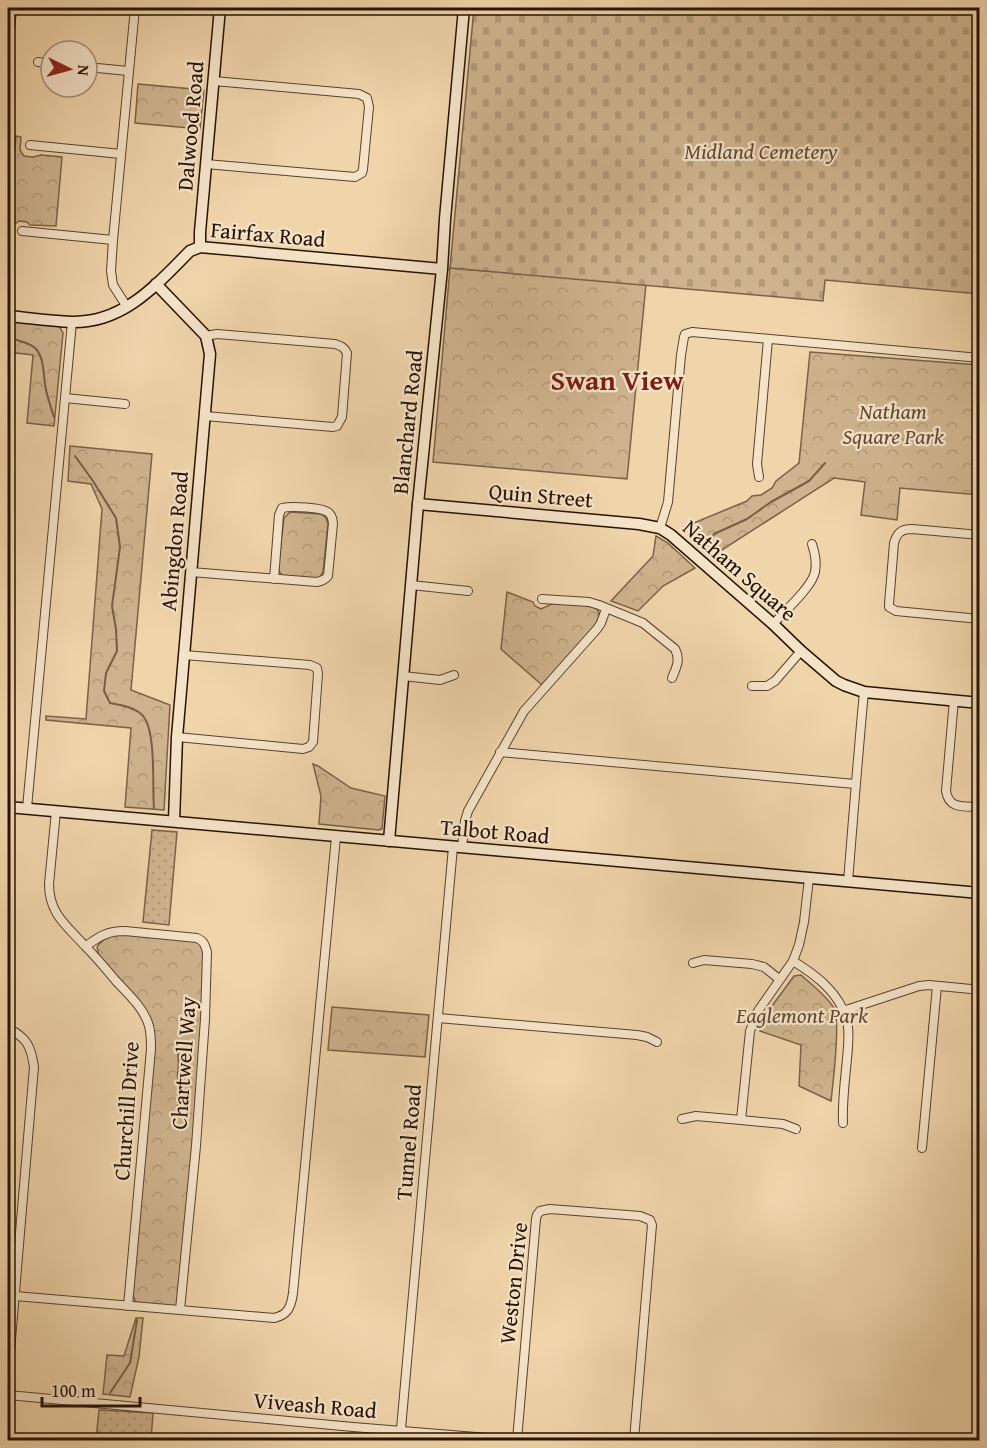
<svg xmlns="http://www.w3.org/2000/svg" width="987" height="1448" viewBox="0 0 987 1448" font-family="'Gentium Book Plus',serif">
<defs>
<pattern id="grass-dots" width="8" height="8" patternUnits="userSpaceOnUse" patternTransform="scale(1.5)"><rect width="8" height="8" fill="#ceb38e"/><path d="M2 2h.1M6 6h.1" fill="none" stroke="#b19979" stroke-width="1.8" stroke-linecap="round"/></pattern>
<pattern id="forest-crowns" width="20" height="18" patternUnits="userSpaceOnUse" patternTransform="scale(1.5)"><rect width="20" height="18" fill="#ceb38e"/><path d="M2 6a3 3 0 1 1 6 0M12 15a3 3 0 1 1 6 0" fill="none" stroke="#b19979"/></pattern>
<pattern id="cemetery-stones" width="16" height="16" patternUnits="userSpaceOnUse" patternTransform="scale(1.5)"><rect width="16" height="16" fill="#ceb38e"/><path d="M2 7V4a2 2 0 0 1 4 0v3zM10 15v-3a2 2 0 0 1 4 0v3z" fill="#b19979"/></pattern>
</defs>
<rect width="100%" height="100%" fill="#f0d4aa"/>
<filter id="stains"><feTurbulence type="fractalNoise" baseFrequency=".00333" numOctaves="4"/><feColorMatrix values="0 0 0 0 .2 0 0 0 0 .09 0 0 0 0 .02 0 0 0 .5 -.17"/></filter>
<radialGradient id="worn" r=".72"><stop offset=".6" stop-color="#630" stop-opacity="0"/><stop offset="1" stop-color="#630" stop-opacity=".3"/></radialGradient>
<g fill="url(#grass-dots)" stroke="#7a6248" stroke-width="1.5">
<path d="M152,830L177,832L169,925L143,922Z"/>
<path d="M99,1410L153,1413L151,1440H96Z"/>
</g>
<g fill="url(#forest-crowns)" stroke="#7a6248" stroke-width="1.5">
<path d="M138,84L204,90L200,129L135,123Z"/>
<path d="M16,136L21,137L20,150L24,156L33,157L41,155L62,157L56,226L30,225L27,222L19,221L12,226L8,225Z"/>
<path d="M450,268L646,284L627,479L433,462Z"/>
<path d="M8,321L59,326L63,333L54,426L27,423L33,355L8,352Z"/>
<path d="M810,352L979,365V495L900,488L897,520L861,515L865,482L834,478L711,557L684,527L747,501L752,496L761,495L772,488L776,481L799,463Z"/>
<path d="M70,446L152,454L131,690L170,705L164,810L125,807L131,728L46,720V716L86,719L102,509L91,484L68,481Z"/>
<path d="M290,512L321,514L326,518L328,524L323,572L320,577L315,579L285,577L280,573L278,567L284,518Z"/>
<path d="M656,536L668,543L695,568L663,586L638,611L611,601L653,556Z"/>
<path d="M507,592L533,602L535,606L541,609L554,603L583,605L596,608C602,615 598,620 594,627L542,685L501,649Z"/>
<path d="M313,764L318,766L351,788L385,796L382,829L379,830L319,824L321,796Z"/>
<path d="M115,934L196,941L202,946L204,954L197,1139L179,1304L175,1306L140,1304L136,1302L133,1296L151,1023L99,957L97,947C101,940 107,937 115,934Z"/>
<path d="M801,975C812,985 826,995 834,1008C841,1021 833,1082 831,1101L799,1086L801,1045L760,1031L766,1014L794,976Z"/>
<path d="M332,1007L429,1015L425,1057L328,1050Z"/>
<path d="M136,1318H143L139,1357L130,1397L103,1394L107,1355L124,1356Z"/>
</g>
<path fill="url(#cemetery-stones)" stroke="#7a6248" stroke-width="1.5" d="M474,8H979V294L825,280L823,301L450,268Z"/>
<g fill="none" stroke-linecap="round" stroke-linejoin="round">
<g stroke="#765f45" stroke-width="2">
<path d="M8,335C16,343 28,340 36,349C45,359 43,377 46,390C48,399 51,408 54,417"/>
<path d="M75,456L93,481L116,518L120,547L112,606L116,629L117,651L106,673L104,691L110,703C120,705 133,707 141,714C157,726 152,788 154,809"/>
<path d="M710,542L714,534L747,519L771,502L809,481L825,463"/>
<path d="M177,1115C179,1102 178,1096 178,1084C177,1073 180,1065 178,1054"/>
<path d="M110,1393L130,1363L137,1320"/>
</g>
<defs>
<g id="street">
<path d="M330,8L366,10H371L376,8"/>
<path d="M38,62L51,64"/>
<path d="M87,67L128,71"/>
<path d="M30,145L121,154"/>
<path d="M206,164L355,177L362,173L363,169L369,107L367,98L359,94L214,81"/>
<path d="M22,231L113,240"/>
<path d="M127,307L113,285L111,271L113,240L135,8"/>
<path d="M65,398L125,404"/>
<path d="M205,416L333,427L337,426L342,417L347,353C344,347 341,346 335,344L217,334L206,336"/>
<path d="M759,477L757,464L768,339"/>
<path d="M660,528L668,502L681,355L684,337L685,334L692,332L980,358"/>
<path d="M980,535L912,529C901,529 897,533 894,543L889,604V607L896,611L980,619"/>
<path d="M191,572L317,582C322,581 325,580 328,576L333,523C332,519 333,517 329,513C323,507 290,506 282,508L279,515L274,579"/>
<path d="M411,585L468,591"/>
<path d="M542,599L589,602L599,605L643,623L675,649C681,660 676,668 672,678"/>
<path d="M773,624C784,612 812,587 815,572C817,562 815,553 812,544"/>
<path d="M403,676L440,680L454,675"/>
<path d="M752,686H767L775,681L801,651"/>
<path d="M954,700L946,791C949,810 965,806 980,807"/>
<path d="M177,737L303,749L309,747L313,742L318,674L317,668L310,665L184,655"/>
<path d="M500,752L855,784"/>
<path d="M27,808L72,322"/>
<path d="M56,811L49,884C49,914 67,926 85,946C96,957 106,969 116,981C128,994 144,1008 149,1026C151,1033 151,1041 151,1049L128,1306"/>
<path d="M462,847L465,821L468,811L524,711L597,629L601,623L606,609"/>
<path d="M848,882C853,819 858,755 864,692"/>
<path d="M86,946C100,936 107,931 125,931L197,938C204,941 205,945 207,952L205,1019L196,1146L180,1310"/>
<path d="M793,961C816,975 840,993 847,1021C850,1033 848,1047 847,1059C845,1080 842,1102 843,1123"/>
<path d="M693,963L704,960L752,964L764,967L779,979"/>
<path d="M842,1009L846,1010L919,986L929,985L971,989"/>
<path d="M438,1018L637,1035L647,1037L657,1042"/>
<path d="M8,1028C27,1038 31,1046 34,1067L8,1375"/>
<path d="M682,1119L696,1116L741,1120L783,1124L796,1129"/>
<path d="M741,1120L750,1031L758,1011L793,961L799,945L804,922L809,878"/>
<path d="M922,1148L937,986"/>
<path d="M15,1296L274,1318C288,1315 291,1307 293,1293L336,837"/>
<path d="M8,1395L353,1427L512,1440"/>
<path d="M400,1440L453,847"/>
<path d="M517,1440L536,1219L537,1215L540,1211L550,1209L640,1216L650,1220L652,1225L634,1440"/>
</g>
<g id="secondary">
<path d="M200,247V232L220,8"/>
<path d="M156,284L206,336L210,354L177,737L174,821"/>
<path d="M8,316C29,318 50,321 72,322C124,323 156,285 190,251L200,247L442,269"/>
<path d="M418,504L639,524L660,528L671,535L773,624L801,651L836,681L844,685L864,692L980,703"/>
<path d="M8,807L980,893"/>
<path d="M389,841L418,504L442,269L445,219L464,8"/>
</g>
<path id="primary" d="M8,31L10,8"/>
</defs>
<use href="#street" stroke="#58422d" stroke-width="10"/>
<use href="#secondary" stroke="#261203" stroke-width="13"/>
<use href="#primary" stroke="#261203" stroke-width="14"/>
<use href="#street" stroke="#f5e3c8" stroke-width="8"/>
<use href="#secondary" stroke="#f5e3c8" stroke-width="10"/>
<use href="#primary" stroke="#f0d4aa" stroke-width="12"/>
</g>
<g text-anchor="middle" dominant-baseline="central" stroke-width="4.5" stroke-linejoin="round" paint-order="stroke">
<g font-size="22" fill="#261203" stroke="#f5e3c8">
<text transform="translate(190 126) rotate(-85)">Dalwood Road</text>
<text transform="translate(268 234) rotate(5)">Fairfax Road</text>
<text transform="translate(407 422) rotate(-84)">Blanchard Road</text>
<text transform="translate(541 495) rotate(5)">Quin Street</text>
<text transform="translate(174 541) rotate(-85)">Abingdon Road</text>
<text transform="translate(740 570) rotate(41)">Natham Square</text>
<text transform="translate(495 831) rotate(5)">Talbot Road</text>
<text transform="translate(183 1063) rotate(-86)">Chartwell Way</text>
<text transform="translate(126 1111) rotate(-86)">Churchill Drive</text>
<text transform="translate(408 1142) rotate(-85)">Tunnel Road</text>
<text transform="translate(513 1283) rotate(-84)">Weston Drive</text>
<text transform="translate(315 1405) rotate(5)">Viveash Road</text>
</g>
<g font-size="22" font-style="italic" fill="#614a34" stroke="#f5e3c8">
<text x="761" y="151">Midland Cemetery</text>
<text x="893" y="411">Natham<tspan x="893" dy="25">Square Park</tspan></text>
<text x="802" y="1015">Eaglemont Park</text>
</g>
<g font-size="28" font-weight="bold" fill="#7a1f14" stroke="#f5e3c8">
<text x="617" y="379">Swan View</text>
</g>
</g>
<rect width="987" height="1448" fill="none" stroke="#f0d4aa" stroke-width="30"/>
<rect x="9" y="9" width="969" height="1430" fill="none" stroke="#261203" stroke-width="3"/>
<rect x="15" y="15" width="957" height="1418" fill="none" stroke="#261203" stroke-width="1.5"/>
<g transform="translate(69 69) rotate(95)"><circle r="28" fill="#f5e3c8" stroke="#a28f79" stroke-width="1.5"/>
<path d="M0-4.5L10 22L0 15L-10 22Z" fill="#8f2418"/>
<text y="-9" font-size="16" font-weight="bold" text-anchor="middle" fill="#261203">N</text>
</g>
<path d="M42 1397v9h98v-9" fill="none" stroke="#261203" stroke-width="3"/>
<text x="51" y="1397" font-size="18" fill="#261203" stroke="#f5e3c8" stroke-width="4.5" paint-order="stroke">100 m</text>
<rect width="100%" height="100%" filter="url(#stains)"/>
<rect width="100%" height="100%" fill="url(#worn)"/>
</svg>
